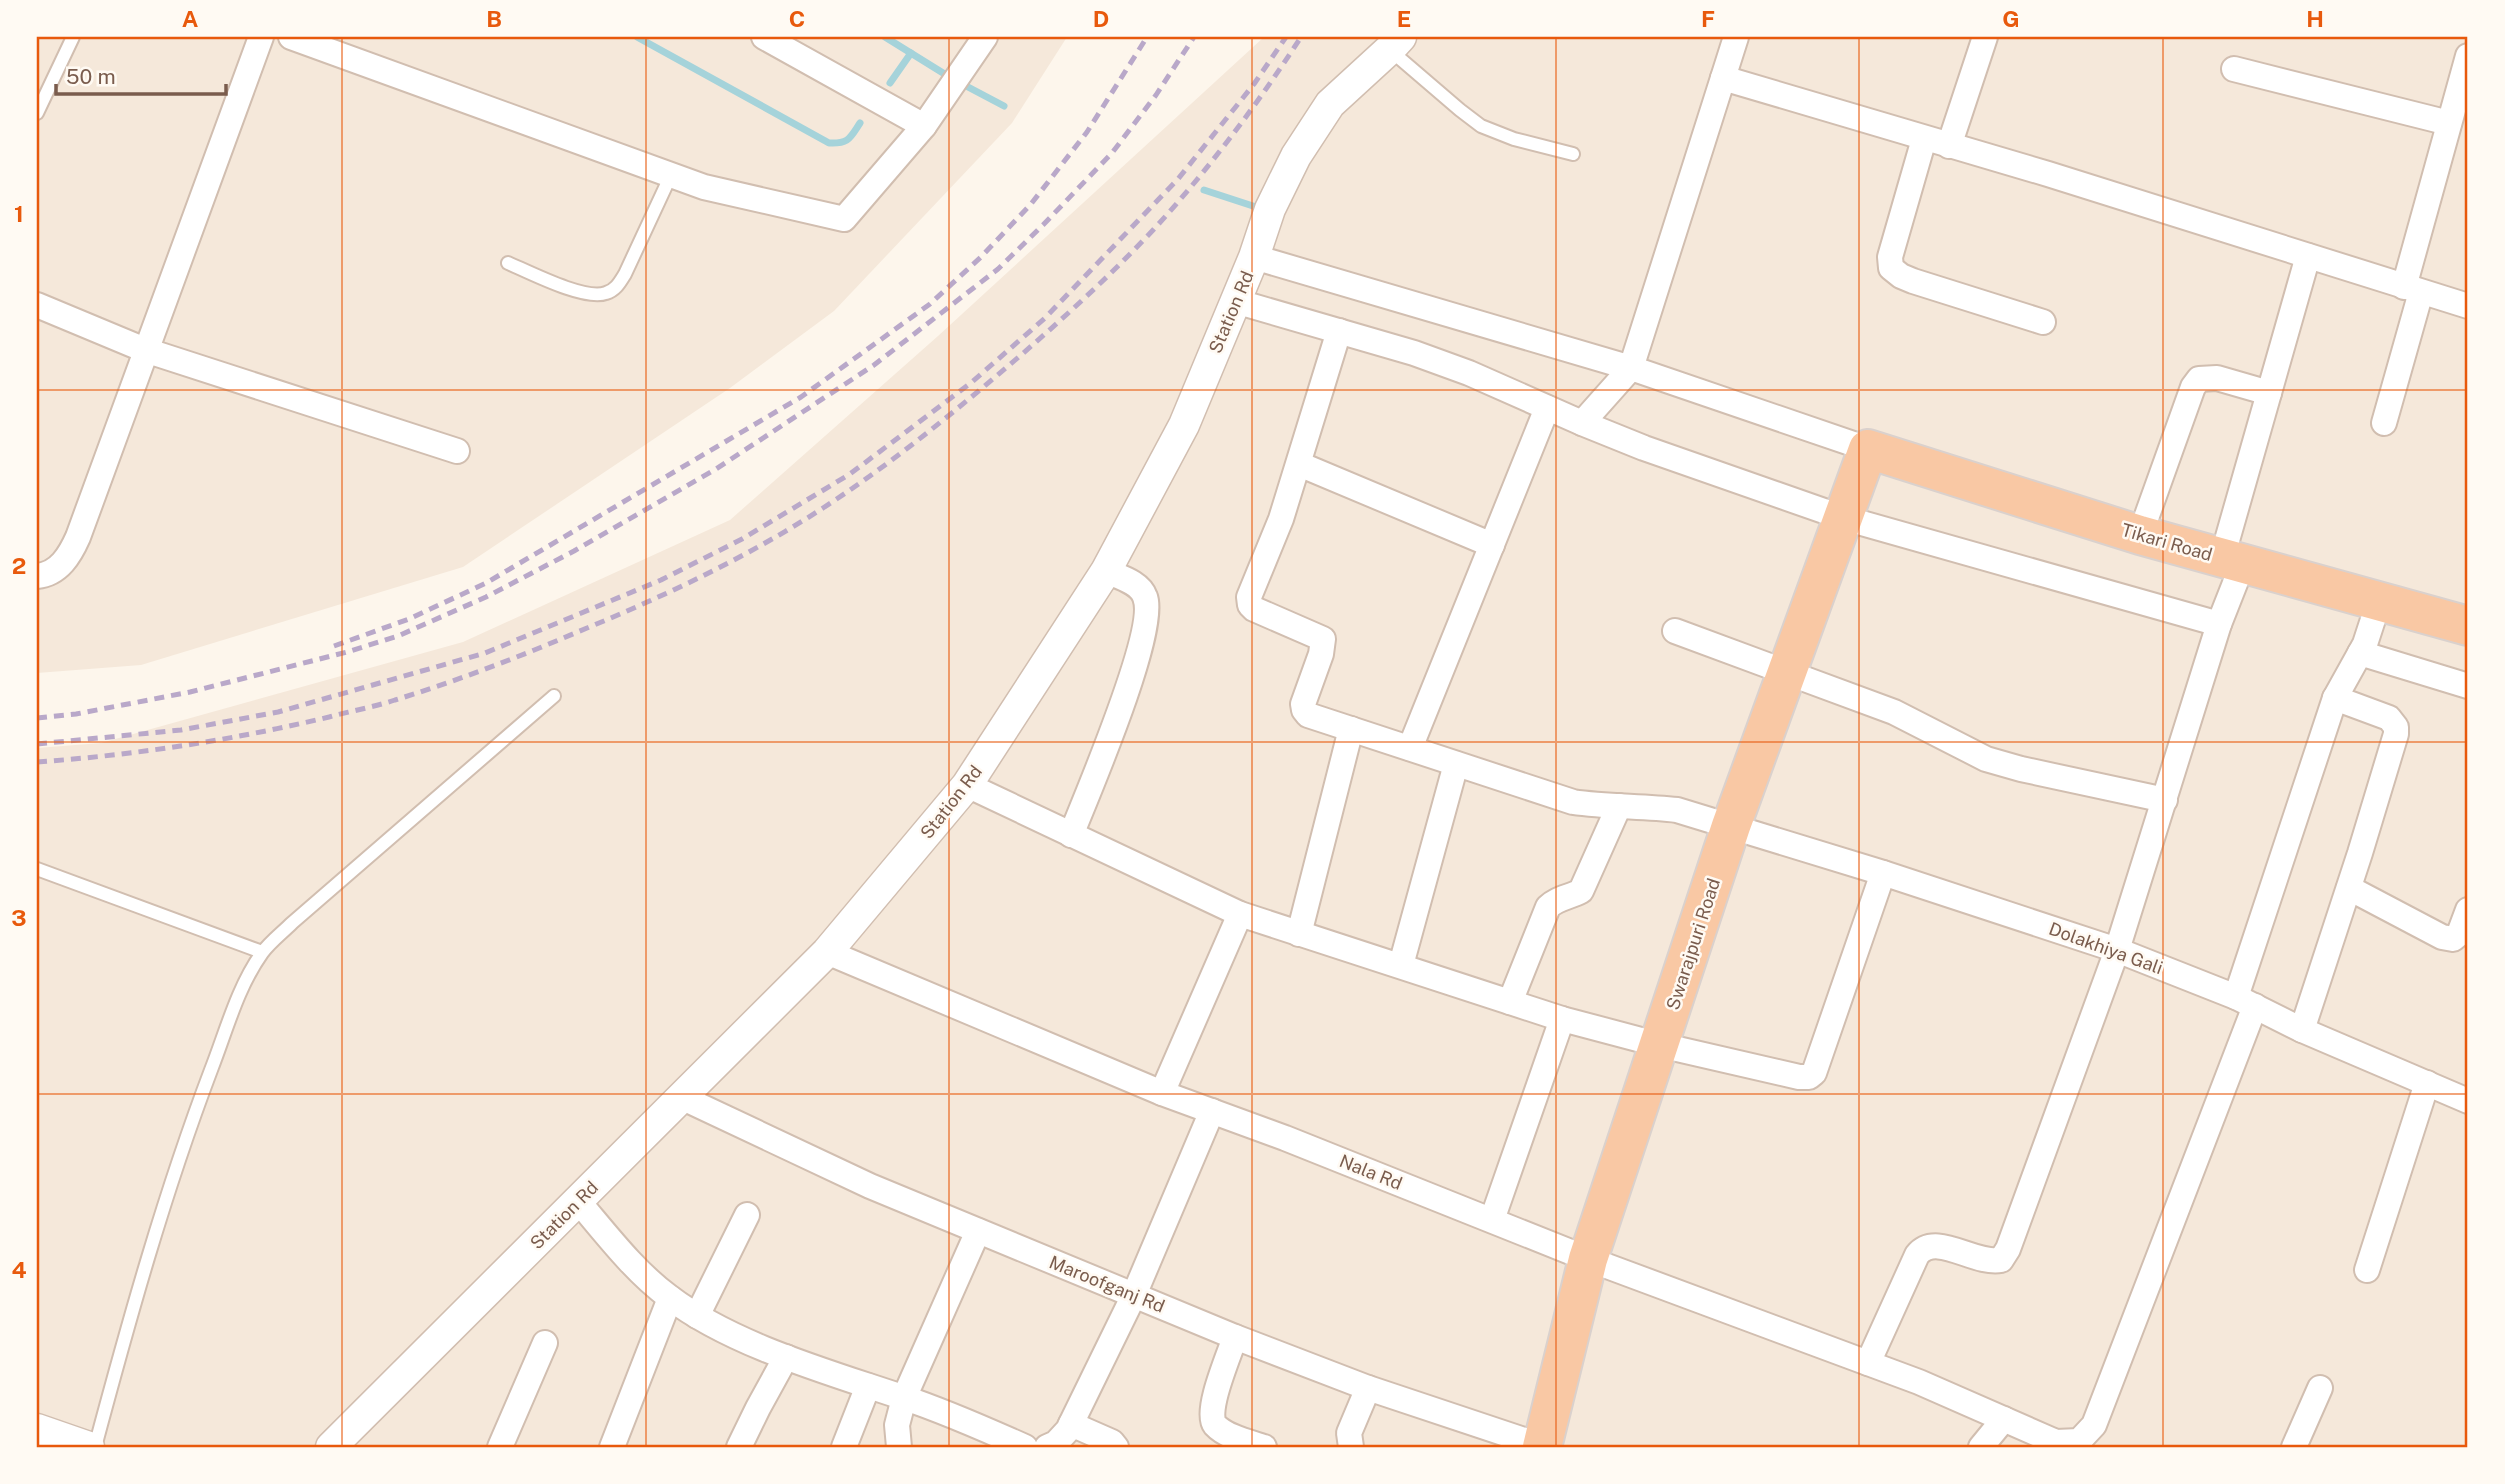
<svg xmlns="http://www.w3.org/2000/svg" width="2505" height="1484" viewBox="0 0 2505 1484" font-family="'Public Sans',sans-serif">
<rect width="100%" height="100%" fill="#fdf6ec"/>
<g fill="#f5e8da">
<path d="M37,37H1067L1012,123L834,311L730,388L463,567L141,665L37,673Z"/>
<path d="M1264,37H2468V1447H37V748L101,743L463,642L730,520L938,336Z"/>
</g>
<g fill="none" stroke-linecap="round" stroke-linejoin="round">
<g stroke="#a5d3da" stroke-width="7">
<path d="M637,37L829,143C849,144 850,138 860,123"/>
<path d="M885,37L943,73"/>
<path d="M890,83L911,53"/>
<path d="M968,87L1004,106"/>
<path d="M1204,190L1256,207"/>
</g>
<defs>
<g id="service">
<path d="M1390,50L1460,110L1481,126L1514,139L1573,154"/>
<path d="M37,113L73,37"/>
<path d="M508,263C529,272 585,301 606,293C616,290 620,282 625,274L671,175"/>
<path d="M37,869L262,952"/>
<path d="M95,1447C129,1320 164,1194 211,1070C226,1032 237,988 262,953C270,942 282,933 292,923L554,696"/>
</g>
<g id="minor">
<path d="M291,37L704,187L844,219L924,126L985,37"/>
<path d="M764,37L924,126"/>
<path d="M1736,37L1631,368L1868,449"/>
<path d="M2234,69L2449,123"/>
<path d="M1723,78L2048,174L2468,306"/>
<path d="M1924,139L1890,257L1891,268L1901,276L1913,281L2043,322"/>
<path d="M1949,146L1985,37"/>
<path d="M1254,257L1631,368L1582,423"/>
<path d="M2404,287L2468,56"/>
<path d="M1235,301L1414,353L1469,373L1582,423L1644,448L1844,518L2219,624"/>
<path d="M37,305L145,350L457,451"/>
<path d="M1339,331L1281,519L1249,597L1250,605L1254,609L1323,639L1321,654L1303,704L1304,710L1308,715L1573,802C1607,807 1642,806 1677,810L1883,873L2117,950L2236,997L2302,1030L2468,1101"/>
<path d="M2384,423L2421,292"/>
<path d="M1299,464L1492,545"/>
<path d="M2140,535L2193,387L2199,379L2217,378L2269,393"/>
<path d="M2222,558L2308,256"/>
<path d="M37,576C59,574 70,555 78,537L261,37"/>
<path d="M1675,631L1894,712L1986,759L2021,769L2165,800"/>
<path d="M2360,653L2468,686"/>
<path d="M1410,748L1547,408"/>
<path d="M967,785L1240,914L1562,1019L1660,1045L1799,1077H1809L1814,1073L1883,873"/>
<path d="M1071,835C1087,795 1158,630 1145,597C1140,582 1119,577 1106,571"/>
<path d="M2349,888L2442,937L2453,939L2459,934L2468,910"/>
<path d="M1299,934L1351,729"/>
<path d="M827,952L1162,1093L1285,1138L1588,1259L1919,1382L2056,1442L2079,1441L2094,1425L2255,1006"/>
<path d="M1401,965L1456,764"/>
<path d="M2236,997L2335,698L2365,644L2379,601"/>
<path d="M1510,1002L1548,907C1557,898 1570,897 1581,891L1619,806"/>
<path d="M2302,1030L2360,853L2396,734V727L2389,718L2335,698"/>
<path d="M1162,1093L1240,914"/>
<path d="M681,1097L870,1186L1235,1337L1368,1388L1545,1447"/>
<path d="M578,1201C607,1235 634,1271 669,1297C732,1345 828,1372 902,1397C944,1411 985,1429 1025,1447"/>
<path d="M1492,1220L1562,1019"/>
<path d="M2367,1270L2427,1083"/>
<path d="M697,1316L747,1215"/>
<path d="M1235,1337C1230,1353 1204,1412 1215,1425C1226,1437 1249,1442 1264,1447"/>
<path d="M1868,1363L1917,1255C1936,1231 1974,1265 2001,1260L2008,1249L2117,950L2219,624L2243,563"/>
<path d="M1071,1424L1112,1442L1116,1447"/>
<path d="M500,1447L545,1343"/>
<path d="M612,1447L670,1298"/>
<path d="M739,1447L758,1408L786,1357"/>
<path d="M844,1447L868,1386"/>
<path d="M899,1447L897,1425L904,1398L978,1231"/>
<path d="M1047,1447L1056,1443L1068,1430L1134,1295L1212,1111"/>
<path d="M1351,1447L1349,1433L1368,1388"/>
<path d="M1981,1447L2004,1419"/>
<path d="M2294,1447L2320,1388"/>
</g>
<g id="tertiary">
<path d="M37,1429L89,1447"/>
<path d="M331,1447L827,952L967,785L1106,571L1184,425L1254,257L1270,209L1296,156L1330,104L1390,49L1401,37"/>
</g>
<path id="trunk" d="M1542,1447L1588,1259L1731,826L1868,449L2140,535L2468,626"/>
</defs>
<use href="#service" stroke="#d1beb0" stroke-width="16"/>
<use href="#minor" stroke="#d1beb0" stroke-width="28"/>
<use href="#tertiary" stroke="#d1beb0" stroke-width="33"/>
<use href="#trunk" stroke="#dad1cd" stroke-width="42"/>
<use href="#service" stroke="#fff" stroke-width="12"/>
<use href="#minor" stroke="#fff" stroke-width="24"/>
<use href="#tertiary" stroke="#fff" stroke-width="30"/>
<use href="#trunk" stroke="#f9c8a4" stroke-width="38"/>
<g stroke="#b9a8c9" stroke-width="5" stroke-dasharray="10 7" stroke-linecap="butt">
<path d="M334,646L409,619L486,583L801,397L930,304L981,257L1031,204L1087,132L1147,37"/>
<path d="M37,718L76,714L190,692L347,652L398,636L486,597L574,551L716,469L874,365L998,269L1043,225L1112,153L1156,95L1194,37"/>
<path d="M37,744L181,730L278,712L485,653L661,580L742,539L850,474L972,382L1045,318L1178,179L1254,84L1286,37"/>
<path d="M37,762C135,755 233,740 329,717C351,711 374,707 395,700C460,680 524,655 587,628C669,594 749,556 823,508C894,462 958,409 1021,355C1067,315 1112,274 1154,229C1208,170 1257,105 1301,37"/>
</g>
</g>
<path fill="none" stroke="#e8590c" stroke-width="2" stroke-opacity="0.55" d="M342,37V1447M646,37V1447M949,37V1447M1252,37V1447M1556,37V1447M1859,37V1447M2163,37V1447M37,390H2468M37,742H2468M37,1094H2468"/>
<g text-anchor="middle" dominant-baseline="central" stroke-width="5" stroke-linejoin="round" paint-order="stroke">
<g font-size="18" fill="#7a5c4d" stroke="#fffaf3">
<text transform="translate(1231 312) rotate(-67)">Station Rd</text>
<text transform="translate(2167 542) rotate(16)">Tikari Road</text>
<text transform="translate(951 802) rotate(-52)">Station Rd</text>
<text transform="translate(1693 944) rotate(-72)">Swarajpuri Road</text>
<text transform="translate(2106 948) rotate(20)">Dolakhiya Gali</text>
<text transform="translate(1371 1172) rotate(22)">Nala Rd</text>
<text transform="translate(564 1215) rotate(-45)">Station Rd</text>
<text transform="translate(1107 1284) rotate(22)">Maroofganj Rd</text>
</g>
</g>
<rect width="2505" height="1484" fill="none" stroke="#fffaf3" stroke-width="77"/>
<path d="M56 84v10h170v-10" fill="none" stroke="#7a5c4d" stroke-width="3.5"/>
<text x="66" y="84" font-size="21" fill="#7a5c4d" stroke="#fffaf3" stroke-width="5" paint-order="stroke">50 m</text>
<rect x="38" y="38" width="2428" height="1408" fill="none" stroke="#e8590c" stroke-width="2.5"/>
<g font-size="23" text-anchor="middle" font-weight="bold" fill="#e8590c">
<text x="190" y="27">A</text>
<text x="494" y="27">B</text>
<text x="797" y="27">C</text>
<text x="1101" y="27">D</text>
<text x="1404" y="27">E</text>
<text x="1708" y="27">F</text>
<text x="2011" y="27">G</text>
<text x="2315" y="27">H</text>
<text x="19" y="222">1</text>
<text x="19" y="574">2</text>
<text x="19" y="926">3</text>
<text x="19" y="1278">4</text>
</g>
</svg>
